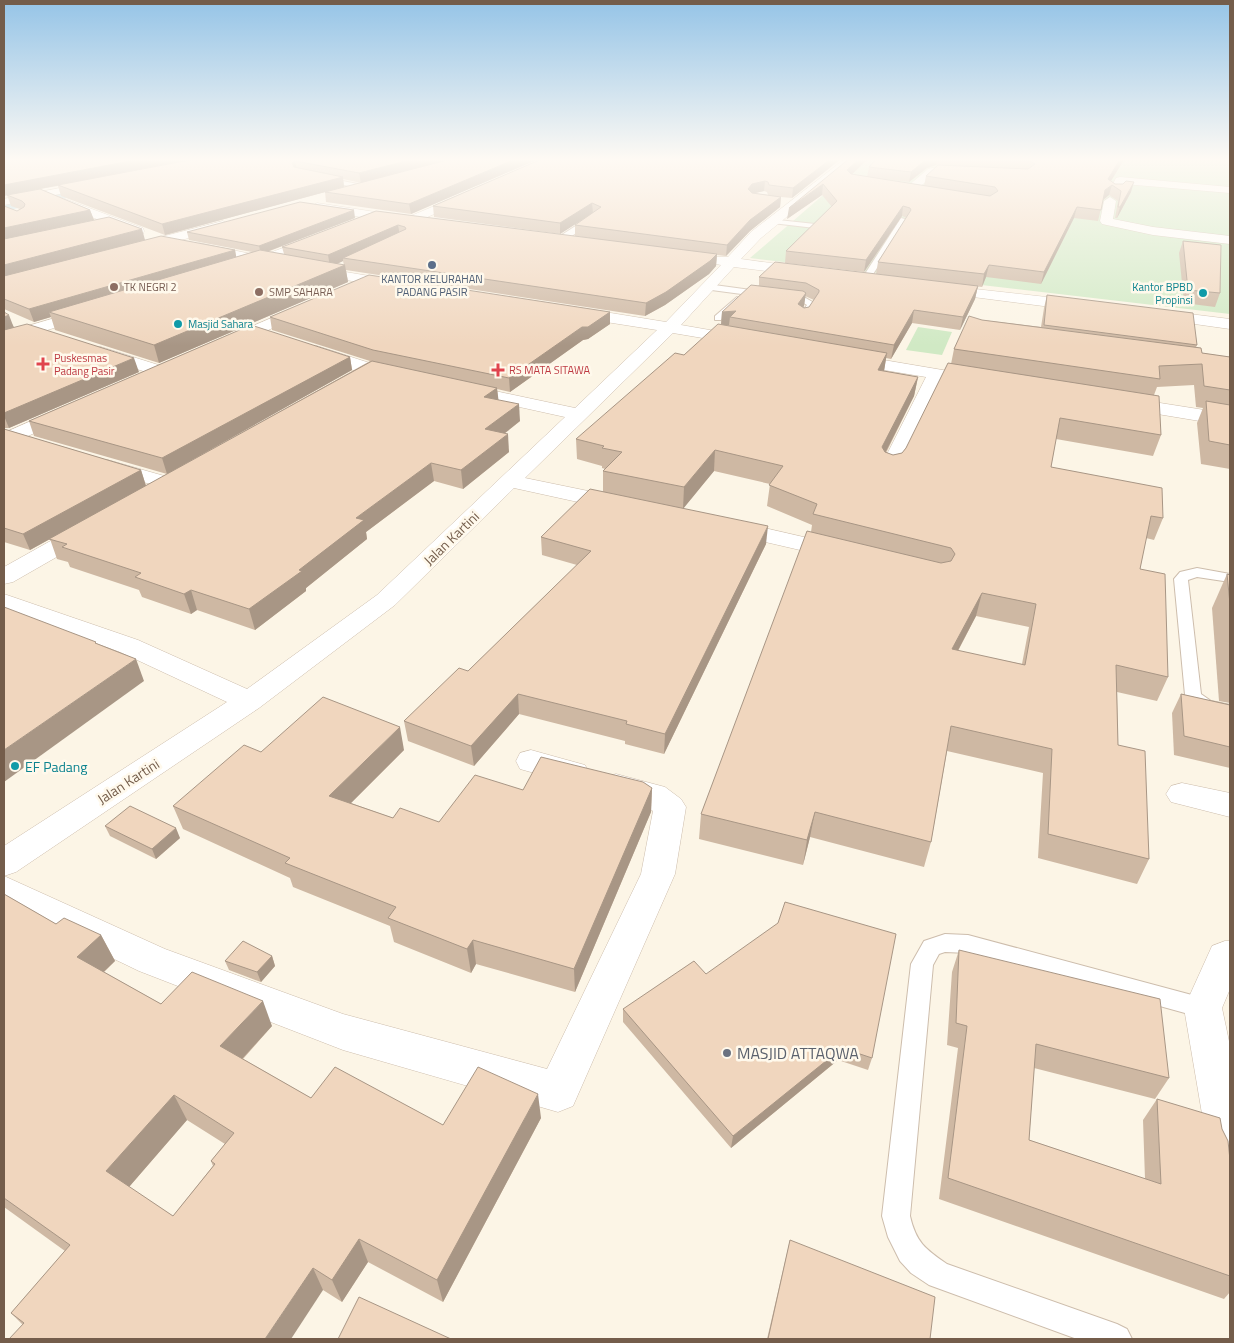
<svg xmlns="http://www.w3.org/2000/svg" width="1234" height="1343" viewBox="0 0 1234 1343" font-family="'Titillium Web',sans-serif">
<rect width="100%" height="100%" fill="#fcf5e6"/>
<g fill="#d0e9c4">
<path d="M866,158H1230V314L750,258Z"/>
<path d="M918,327L952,332L942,355L906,350Z"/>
</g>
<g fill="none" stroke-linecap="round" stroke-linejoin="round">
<path fill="#badbe5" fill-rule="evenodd" d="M110,180L115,182L118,185L115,188L4,211V201Z"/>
<defs>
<g id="lane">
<path d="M322,177L363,185L366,187L363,189L320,180L319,179Z"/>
<path d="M591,216L598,218L563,242H557V238Z"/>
<path d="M901,218L908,220L868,282H862L861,280Z"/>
<path d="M769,219L815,224L819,226L815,228L772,223H769Z"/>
<path d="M707,284L804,297L816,304L806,319L803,320L798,317L807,305L802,302L704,289L703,287Z"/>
<path d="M737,297L741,300L740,302L721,320H715V316Z"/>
<path d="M1197,568L1230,574V582L1197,577L1188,580L1201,694L1211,701L1230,705V717C1213,713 1195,711 1185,695L1174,579L1180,572Z"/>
<path d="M945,934L968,935L1203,998L1211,1001L1214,1008L1211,1015L1203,1018L968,953L945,952L939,954L933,965L910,1216C916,1242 925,1249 947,1264L1117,1324L1127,1329L1132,1339H1077L929,1285L911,1273L900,1261L888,1237L882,1216L911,964L924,941Z"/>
</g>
<g id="street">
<path d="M846,158H858L761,238L741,259L807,268L812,269L814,272L812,275L807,276L734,267L681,325L750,337L752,340L750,343L744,345L673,333L525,478L627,499L630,504L627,509L619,511L514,488L395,605L259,708L16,872L4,876L165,949L343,1014L547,1069L641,874L653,811L643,804L605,793L600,785L605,777L616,774L665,787L681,799L686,807L675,874L573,1106L558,1112L343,1050L139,971L4,906V846L227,702L120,652L4,609V594L138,640L247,689L377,595L565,417L456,393L453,389L456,385L462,384L575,408L657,330L574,317L569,315L566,312L569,309L574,307L666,322L721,265L711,263L709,260L711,257H728L751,232Z"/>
<path d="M932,168H969L974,171L969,174H935L916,190H908L906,188L908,186L928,169Z"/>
<path d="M1120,177L1230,187V193L1124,184L1120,192H1112L1110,190L1116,178Z"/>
<path d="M468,192L474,195L472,197L412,224L317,211L311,207L317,203L408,217Z"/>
<path d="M57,196L143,228L144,231L143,234H133L53,201L51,199L53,197Z"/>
<path d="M1110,197L1116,201L1113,219L1153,227L1230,236V244L1153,235L1102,224L1100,221L1104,201Z"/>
<path d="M223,221L229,225L227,228L139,251L132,247L134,244Z"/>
<path d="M318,235L325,239L323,242L262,264L199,251L192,247L199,243L261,256Z"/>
<path d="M310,266L399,281L404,282L406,285L404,288L399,289L305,273L303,270L305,267Z"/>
<path d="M939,285L1082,301L1087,303L1090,306L1087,309L1082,311L934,292L932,289L934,286Z"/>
<path d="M304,304L309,306L312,309L309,312L232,346H220L218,343L220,340Z"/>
<path d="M89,308L94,310L97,313L94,316L4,343V333Z"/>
<path d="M1157,310L1230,319V329L1152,318L1149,315L1152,312Z"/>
<path d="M317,346L376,365L404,371L407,375L404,379C384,384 332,362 311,355L309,351L311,347Z"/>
<path d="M101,347L165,367L168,371L165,375L159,376L95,356L93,352L95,348Z"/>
<path d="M848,354L978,376L984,377L987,381L984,385L978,386L942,380L900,468L897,472L890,474L883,472L880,468L926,377L842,363L839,359L842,355Z"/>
<path d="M1122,397L1230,414V426L1115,407L1113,403L1115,399Z"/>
<path d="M65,406L72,408L74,412L72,416L17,441L10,443L4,441V433Z"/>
<path d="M108,460L175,479L179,483L175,487L168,489L101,470L98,466L101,462Z"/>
<path d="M730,520L847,547L851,552L847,557L839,559L722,532L719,527L722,522Z"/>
<path d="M87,523L95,525L98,530L95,535L13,582L4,584V567L79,525Z"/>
<path d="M531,750L585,765L589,773L585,781L574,784L520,769L516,761L520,753Z"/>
<path d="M1182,783L1230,793V817L1171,802L1166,794L1171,786Z"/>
<path d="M1225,941H1230V989L1222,1008L1230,1046V1171L1215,1164L1208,1149L1184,1008L1212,946Z"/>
</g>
<path id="secondary" d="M96,181L100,182L102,184L100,186L4,205V199Z"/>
</defs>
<use href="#lane" stroke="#cdbdac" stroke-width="2"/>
<use href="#street" stroke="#cdbdac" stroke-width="1"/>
<use href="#secondary" stroke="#d0bea9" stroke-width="1"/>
<use href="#lane" fill="#fff" fill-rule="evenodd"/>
<use href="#street" fill="#fff" fill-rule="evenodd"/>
<use href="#secondary" fill="#fff" fill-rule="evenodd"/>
</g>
<g fill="#ceb8a3" fill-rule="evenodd">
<path d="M4,158H198L79,181L200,158H541L411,214L326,202L325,192L165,235L61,196L58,186L40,189L90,210L94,220L145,240L235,250L236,257L252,252L189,240L187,232L355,218L267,252L284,254L282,247L376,211L655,247L575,236V225L581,220L560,234L434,217L433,206L842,158L792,198L781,197L780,207L750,231L726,256L717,255L716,266L709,274L665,305L645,316L346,270L348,282L159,363L55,330L51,317L34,322L4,309V206L17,211L20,209L11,206L7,195ZM343,179L361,183L344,187ZM764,191L767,192L768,195L755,193ZM343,261L344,265L337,264Z"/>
<path d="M850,158H869L852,174L867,177L869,167L877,158H1076L1087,160L1078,158H1125L1111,181L1115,184L1131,192L1117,218H1115L1118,201L1109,195L1103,200L1098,221L1074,218L1041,284L986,277L982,287L876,274L878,262L907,218L902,216L864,272L785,263L786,251L832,207L822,195L787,219ZM936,165L971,167L926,176L924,186L868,177L909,182L927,168Z"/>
<path d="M1183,241L1220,293L1215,307L1184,303L1179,253Z"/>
<path d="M759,277L978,286L975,299L960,330L912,323L891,359L886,358L884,371L918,377L914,396L886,453L893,455L902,453L906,448L951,364L954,349L982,320L1041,327L1044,308L1047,295L1197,345L1196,347L1202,353L1230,357V469L1201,464L1197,423L1203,408L1196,407L1194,385L1157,387L1154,395L1161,435L1153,456L1056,439L1051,467L1163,518L1154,540L1146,538L1140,569L1168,677L1157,701L1117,692L1118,745L1149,859L1137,884L1038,858L1043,773L947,751L931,842L924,867L810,837L803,865L699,839L701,814L811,532L812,525L767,506L770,484L714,471L683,508L766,544L664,754L625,744V741L519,714L474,766L408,741L404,721L468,671L577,565L542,555L541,537L603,492V471L605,469L602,468V466L577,459L576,439L684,355L721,324L722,312L759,285ZM805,296L814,300L809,307L804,308H803L804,306ZM976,616L1029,627L1022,664L958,651Z"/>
<path d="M4,312L14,327L139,372L9,428H4Z"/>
<path d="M610,312V324L588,339L583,340L510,392L497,389L498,400L520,421L504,434L509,452L463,489L434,481L366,532L367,539L306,588V591L255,630L197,610L191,614L142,597L139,590L70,567L68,562L57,559L50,539L30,550L4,542V429L141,470L146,486L370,361L272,330L270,317Z"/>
<path d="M350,357L352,370L167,474L34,436L29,421Z"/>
<path d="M1227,574L1230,575V703L1219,701L1212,608Z"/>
<path d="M1181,694L1230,705V768L1174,755L1172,713Z"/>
<path d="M404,750L351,803L393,818L439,822L523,790L652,788L651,812L575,992L476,964L471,973L394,942L390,926L293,887L290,878L183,829L173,806L261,752Z"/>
<path d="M105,826L180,838L156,859L110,836Z"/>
<path d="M4,894L56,924L101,935L115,961L104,972L161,1004L272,1026L243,1059L311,1098L443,1125L541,1118L443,1302L368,1262L342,1302L323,1290L22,1324L11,1313L65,1251L4,1207ZM187,1120L225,1144L211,1161L213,1166L173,1216L129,1187Z"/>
<path d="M959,950L1169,1078L1155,1099L1034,1068L1029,1140L1145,1179L1143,1120L1157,1099L1222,1129L1230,1160V1292L1224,1299L939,1199L958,1048L947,1045L952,972Z"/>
<path d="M272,956L275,966L261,982L229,970L225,961Z"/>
<path d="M706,974L872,1058L868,1070L838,1060L731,1148L623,1022V1009Z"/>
<path d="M790,1240L930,1339H767Z"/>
</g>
<g fill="#a89685">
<path d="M146,158H198L4,196V185Z"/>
<path d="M418,158H456L361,183L359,173Z"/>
<path d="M518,158H541L411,214L409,204Z"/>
<path d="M832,158H842L792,198L793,188Z"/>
<path d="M860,158H869L846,180L847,170Z"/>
<path d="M928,158H937L936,165L927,168L909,182L911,172Z"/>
<path d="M1121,158H1125L1106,189L1108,179Z"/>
<path d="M295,161L297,170L294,173L292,163Z"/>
<path d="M343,177L344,187L165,235L162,224Z"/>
<path d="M765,181L764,191L751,194L748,189L752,184Z"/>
<path d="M1134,182L1131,192L1117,218L1120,207Z"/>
<path d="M823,184L822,195L787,219L789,208Z"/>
<path d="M1112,185L1109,195L1102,201L1105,190Z"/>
<path d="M781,197L780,207L750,231L726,256L727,245L750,220Z"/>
<path d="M592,203L593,213L560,234V223Z"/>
<path d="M903,206L902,216L864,272L866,260Z"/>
<path d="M1077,207L1074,218L1041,284L1044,272Z"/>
<path d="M90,210L94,220L4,240V228Z"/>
<path d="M354,210L355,218L261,254L259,246Z"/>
<path d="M398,225L400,236L343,258V261L330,267L328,255Z"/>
<path d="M142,229L145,240L4,278V265Z"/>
<path d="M235,250L237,261L49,312L51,317L34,322L29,309Z"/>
<path d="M717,254L716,266L709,274L665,305L645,316L646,303Z"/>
<path d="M345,265L348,282L159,363L154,345Z"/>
<path d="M989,265L986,277L982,287L984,274Z"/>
<path d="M978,286L975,299L960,330L963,317Z"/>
<path d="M806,293L804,306L796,317L798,304Z"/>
<path d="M914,310L912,323L891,359L894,345Z"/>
<path d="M736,311L730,317L729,325L721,326L722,312Z"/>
<path d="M610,312V324L588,339L583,340L510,392L509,378L582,327Z"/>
<path d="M9,315L14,328L4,331V317Z"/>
<path d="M887,353L884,371L878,370Z"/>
<path d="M350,357L352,370L167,474L162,458Z"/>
<path d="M134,358L139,372L9,428L4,416V413Z"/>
<path d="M918,377L914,396L878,467L882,447Z"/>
<path d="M497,388L499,404L484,397Z"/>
<path d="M519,404L520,421L487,447L485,429Z"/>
<path d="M508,434L509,452L463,489L461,470Z"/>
<path d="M715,450L714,471L683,509L684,487Z"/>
<path d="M431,463L434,481L366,532L367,539L306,588V591L255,630L249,609L299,570L356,518Z"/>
<path d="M141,470L146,486L30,550L23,534Z"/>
<path d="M768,526L766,544L664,754L665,734Z"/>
<path d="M191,590L197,610L191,614L184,594Z"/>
<path d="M982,593L976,616L946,673L952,649Z"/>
<path d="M136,659L144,681L4,782V750Z"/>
<path d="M518,694L519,714L474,766L471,746Z"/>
<path d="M400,727L404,750L335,819L329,796Z"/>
<path d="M652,788L651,812L575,992L574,969Z"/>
<path d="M815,812L810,837L803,865L807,840Z"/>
<path d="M176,828L180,838L156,859L152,849Z"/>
<path d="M101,935L115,961L92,983L77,957Z"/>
<path d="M473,940L476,964L471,973L467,949Z"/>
<path d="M272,956L275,966L261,982L257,972Z"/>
<path d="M263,1001L272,1026L231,1071L220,1046Z"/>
<path d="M842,1048L838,1060L731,1148L733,1136Z"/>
<path d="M538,1094L541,1118L443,1302L437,1280Z"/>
<path d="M174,1095L187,1120L122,1195L106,1171Z"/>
<path d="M359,1239L368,1262L342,1302L332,1280Z"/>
<path d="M313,1268L323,1290L291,1339H265Z"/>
</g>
<g fill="#f0d6be" stroke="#a89685" fill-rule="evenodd">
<path d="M4,158H146L4,185Z"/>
<path d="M200,158H418L359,173L295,161L292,163L294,167L343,177L162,224L58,185Z"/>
<path d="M455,158H518L409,204L325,192Z"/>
<path d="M544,158H832L793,188L769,185L768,182L765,181L752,184L748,189L752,193L781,197L750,220L727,245L575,225L601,207L592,203L560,223L433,206Z"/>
<path d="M850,158H860L847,170L851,174L990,196L998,191L995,187L926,176L938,165L1028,169L1035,164L1028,160L1002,158H1076L1093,160L1097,158H1121L1108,179L1115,184H1123L1126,181L1134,182L1120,207H1118L1121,191L1112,185L1105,190L1101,210L1077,207L1044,272L989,265L984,274L878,262L911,210L910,208L903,206L866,260L786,251L837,201L823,184L789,208Z"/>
<path d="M877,158H928L911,172L869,167Z"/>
<path d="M40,189L90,210L4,228V206L17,211L24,207L25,204L22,201L7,195Z"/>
<path d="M300,202L354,210L259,246L187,232Z"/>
<path d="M376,211L717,254L710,261L666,292L646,303L343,258L406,229L405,227L398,225L328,255L282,247Z"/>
<path d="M109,217L142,229L4,265V239Z"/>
<path d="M161,236L235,250L29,309L4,299V276Z"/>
<path d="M1183,241L1221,245L1220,293L1188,290Z"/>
<path d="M260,250L345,265L154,345L49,312Z"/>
<path d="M775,262L978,286L963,317L914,310L894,345L730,317L736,311L722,312L751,285L803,291L806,293L798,304L804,308L809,307L819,292V290L806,283L759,277Z"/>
<path d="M369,275L610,312L588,327H582L509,378L373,350L270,317Z"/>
<path d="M1047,295L1193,313L1197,345L1044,325Z"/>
<path d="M4,312L9,315L4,317Z"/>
<path d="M969,316L982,320L1201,348L1202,353L1230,357V390L1204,386L1202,364L1159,366L1160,379L954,349Z"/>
<path d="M27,324L134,358L4,413V330Z"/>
<path d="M718,324L887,353L878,370L918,377L882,447L885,452L893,455L902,453L906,448L948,363L1159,396L1161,435L1060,418L1051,467L1162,488L1163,518L1151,516L1140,569L1165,574L1168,677L1116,665L1118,745L1145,751L1149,859L1048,834L1052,749L951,726L931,842L815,812L807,840L701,814L807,531L941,563L951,561L955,554L951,548L813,514L817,504L769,485L783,466L715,450L684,487L603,471L622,452L602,448L604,446L576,439L675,353L684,355ZM982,593L1036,604L1025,665L952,649Z"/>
<path d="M251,325L350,357L162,458L29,421Z"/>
<path d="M372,361L497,388L484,397L519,404L485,429L508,434L461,470L431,463L356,518L364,520L299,570L302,571L249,609L191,590L184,594L135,577L141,573L62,547L67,544L49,539Z"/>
<path d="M1206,401L1230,405V445L1209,441Z"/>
<path d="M4,429L141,470L23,534L4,528Z"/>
<path d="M590,489L768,526L665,734L626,724L627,721L518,694L471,746L404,721L459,668L468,671L591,551L541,537Z"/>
<path d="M1227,574L1230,575V604Z"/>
<path d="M4,607L96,642L95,643L136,659L4,750Z"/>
<path d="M1181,694L1230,705V747L1184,736Z"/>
<path d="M323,697L400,727L329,796L393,818L400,808L439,822L475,775L523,790L541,757L643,782L652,788L574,969L473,940L467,949L388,918L396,907L285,863L290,858L173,806L244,745L261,752Z"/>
<path d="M130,806L176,828L152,849L105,826Z"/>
<path d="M4,894L56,924L64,918L101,935L77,957L161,1004L192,972L263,1001L220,1046L311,1098L335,1067L443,1125L478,1067L538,1094L437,1280L359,1239L332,1280L313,1268L265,1339H9L24,1323L11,1313L70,1245L4,1198ZM174,1095L234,1133L211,1161L215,1164L173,1216L106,1171Z"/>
<path d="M785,902L896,934L872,1058L842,1048L733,1136L623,1009L694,961L706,974L778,923Z"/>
<path d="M243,941L272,956L257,972L225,961Z"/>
<path d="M959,950L1160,999L1169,1078L1036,1044L1029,1140L1161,1184L1157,1099L1220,1118L1222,1129L1228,1141L1230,1160V1276L948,1178L967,1026L956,1023Z"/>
<path d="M790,1240L935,1297L930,1339H768Z"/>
<path d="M359,1297L451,1339H338Z"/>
</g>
<linearGradient id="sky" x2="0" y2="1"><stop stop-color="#95c4e7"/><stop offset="0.46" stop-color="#fefaf4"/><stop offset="1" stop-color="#fefaf4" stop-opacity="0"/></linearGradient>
<rect width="1234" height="346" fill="url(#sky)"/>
<circle fill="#5c6f8a" stroke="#fff9ec" stroke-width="2" cx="432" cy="265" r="5"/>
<g fill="#8d6e63" stroke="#fff9ec" stroke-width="2">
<circle cx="114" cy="287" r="5"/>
<circle cx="259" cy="292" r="5"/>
</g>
<g fill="#0f9aa8" stroke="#fff9ec" stroke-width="2">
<circle cx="1203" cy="293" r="5"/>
<circle cx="178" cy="324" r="5"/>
<circle cx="15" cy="766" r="5"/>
</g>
<g fill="#e0444e" stroke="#fff9ec" stroke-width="2">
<path d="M40.5 356.5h5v5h5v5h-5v5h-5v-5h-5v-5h5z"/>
<path d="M495.5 362.5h5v5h5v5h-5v5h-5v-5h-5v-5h5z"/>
</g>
<circle fill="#6b7280" stroke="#fff9ec" stroke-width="2" cx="727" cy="1053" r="5"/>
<g text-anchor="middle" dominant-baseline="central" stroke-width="5" stroke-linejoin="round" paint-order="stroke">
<g font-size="11" fill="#4e5e75" stroke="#fff9ec">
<text x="432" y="279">KANTOR KELURAHAN<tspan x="432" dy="13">PADANG PASIR</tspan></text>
</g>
<g font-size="11" fill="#785e54" stroke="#fff9ec" text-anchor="start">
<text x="124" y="287">TK NEGRI 2</text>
<text x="269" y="292">SMP SAHARA</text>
</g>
<g font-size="11" fill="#0d838f" stroke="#fff9ec" text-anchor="end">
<text x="1193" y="287">Kantor BPBD<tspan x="1193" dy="13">Propinsi</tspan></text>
<text x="188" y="324" text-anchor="start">Masjid Sahara</text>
</g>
<g font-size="11" fill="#be3a42" stroke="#fff9ec" text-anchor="start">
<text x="54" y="358">Puskesmas<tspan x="54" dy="13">Padang Pasir</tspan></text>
<text x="509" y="370">RS MATA SITAWA</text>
</g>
<g font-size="14" fill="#745d4b" stroke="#fff9ec">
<text transform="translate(451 538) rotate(-44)">Jalan Kartini</text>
<text transform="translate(128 781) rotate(-33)">Jalan Kartini</text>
</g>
<g font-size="14" fill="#0d838f" stroke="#fff9ec" text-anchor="start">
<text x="25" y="766">EF Padang</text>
</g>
<g font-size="16" fill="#5b616d" stroke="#fff9ec" text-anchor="start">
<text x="737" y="1053">MASJID ATTAQWA</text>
</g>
</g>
<rect width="1234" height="1343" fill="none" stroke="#745d4b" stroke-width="10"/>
</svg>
